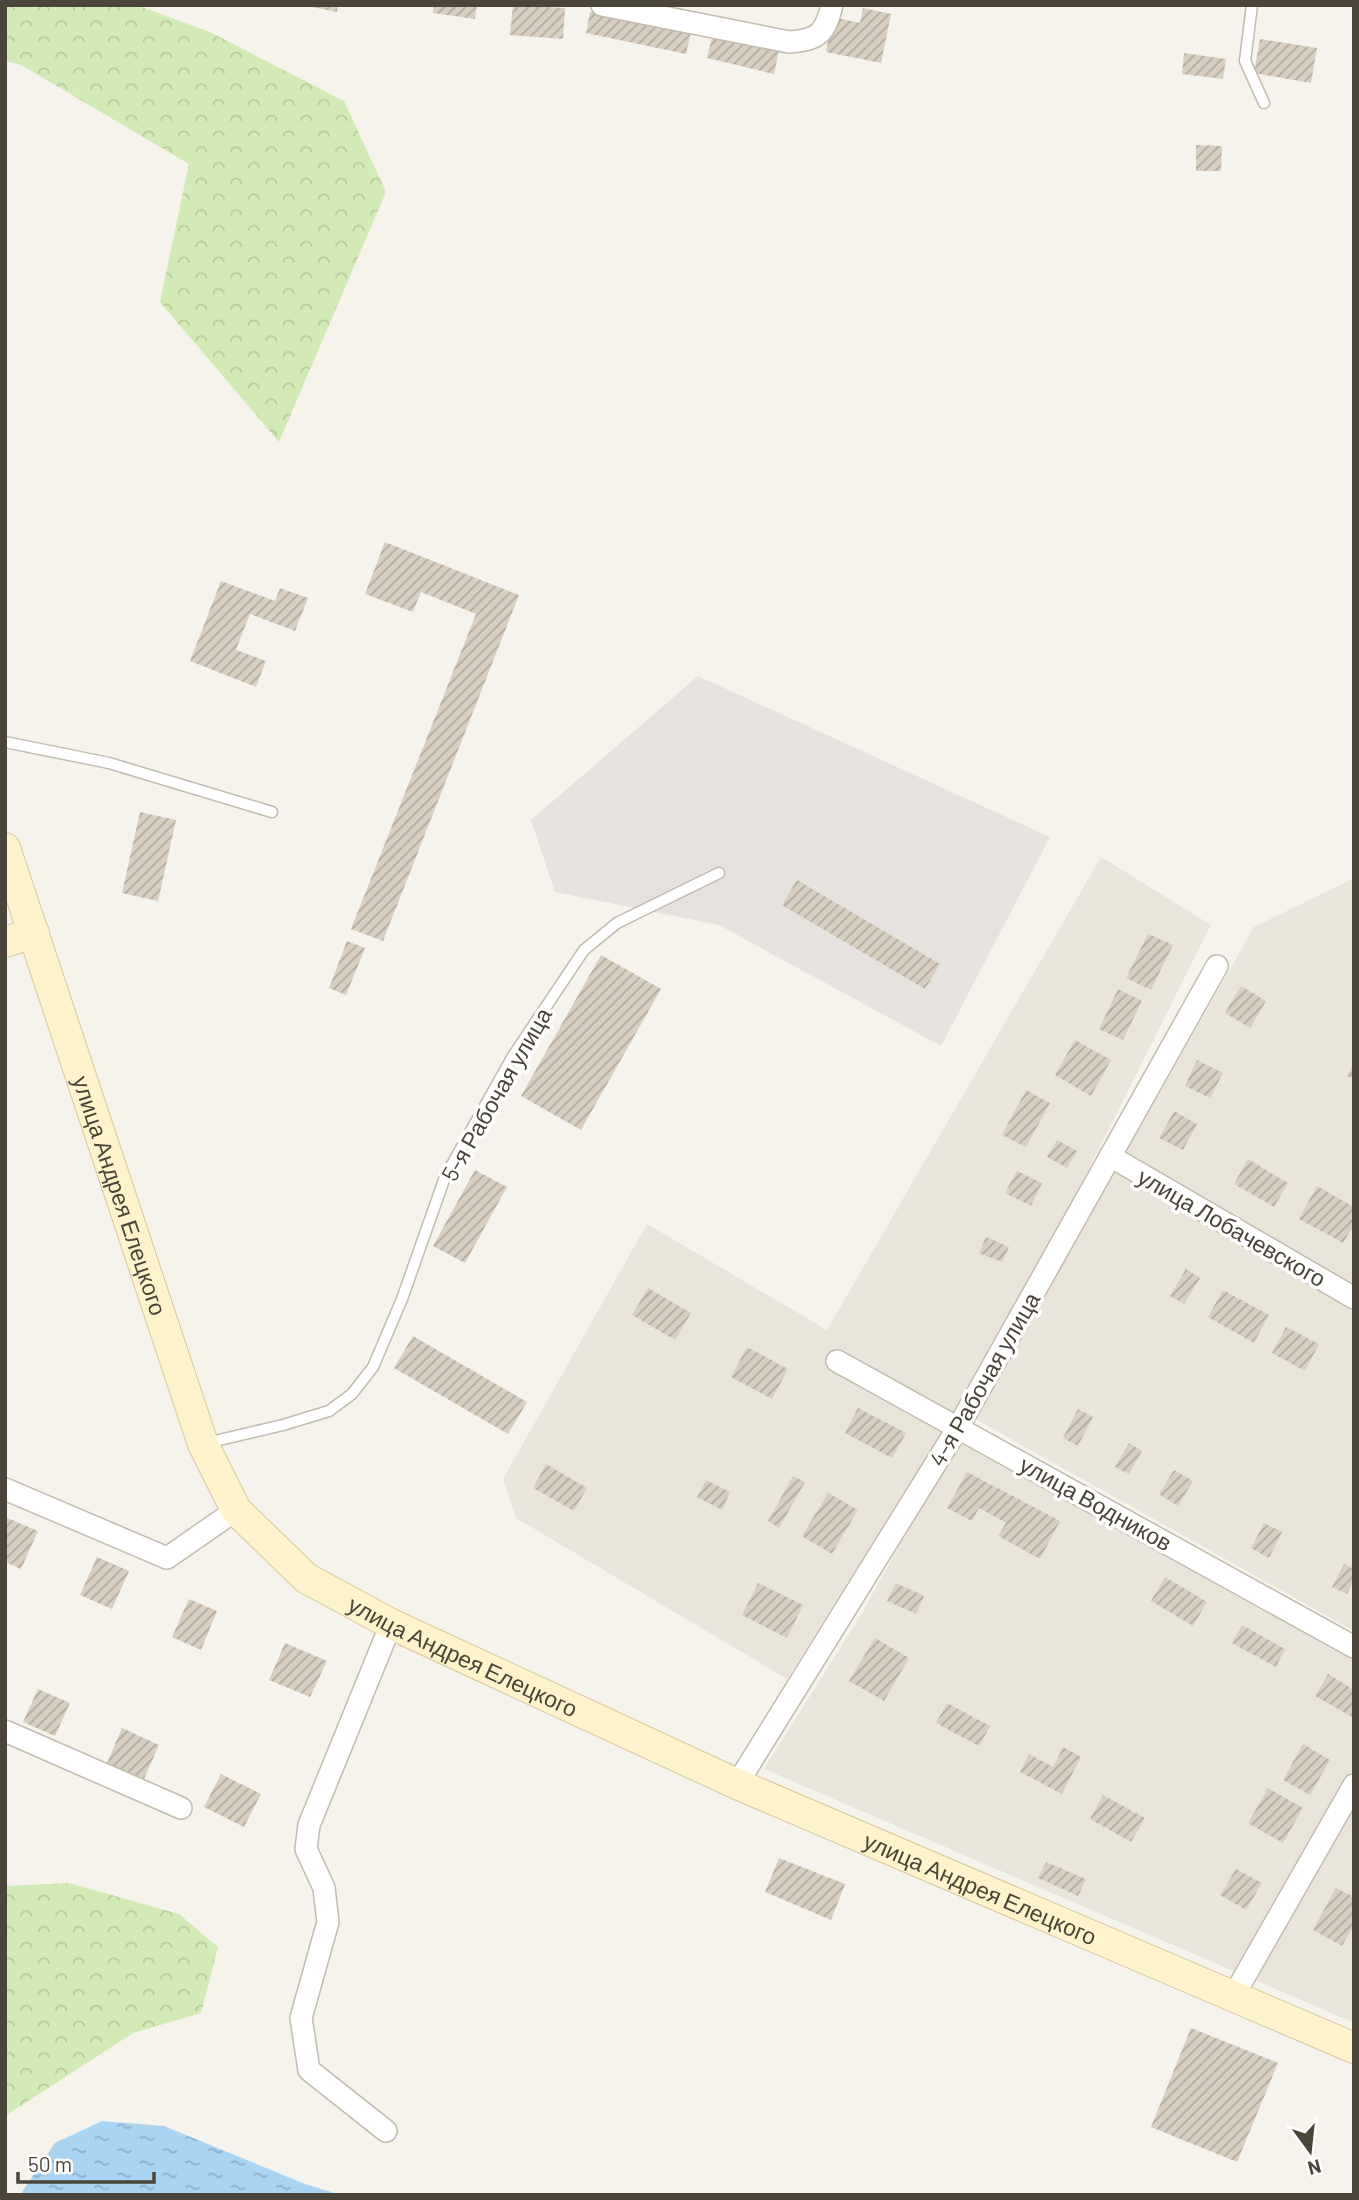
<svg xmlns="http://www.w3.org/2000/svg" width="1359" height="2200" viewBox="0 0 1359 2200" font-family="Barlow,sans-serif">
<defs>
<pattern id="forest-crowns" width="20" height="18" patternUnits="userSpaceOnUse" patternTransform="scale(1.75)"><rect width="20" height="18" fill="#d2eab5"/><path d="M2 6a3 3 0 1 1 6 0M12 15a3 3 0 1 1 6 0" fill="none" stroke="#b6ca9c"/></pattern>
<pattern id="water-ripples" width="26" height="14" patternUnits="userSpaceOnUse" patternTransform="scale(1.75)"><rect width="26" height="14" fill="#a9d4f2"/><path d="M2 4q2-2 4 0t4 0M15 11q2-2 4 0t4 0" fill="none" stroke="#8caec5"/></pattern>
<pattern id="building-hatch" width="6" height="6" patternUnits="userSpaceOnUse" patternTransform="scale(1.75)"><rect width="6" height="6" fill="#d8cfc1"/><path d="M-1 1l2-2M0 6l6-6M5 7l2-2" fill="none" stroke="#b1aa9e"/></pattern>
</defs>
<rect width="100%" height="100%" fill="#f6f3ec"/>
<g fill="#eae5da">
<path d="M1101,857L1211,925L1054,1238L955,1411L787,1679L516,1518L503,1479L647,1224L827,1330Z"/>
<path d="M1354,878V1631L975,1419L1254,927Z"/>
<path d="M961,1435L1354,1657V2023L764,1769L862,1613Z"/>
</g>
<path fill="#e6e2dd" d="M698,676L1050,837L941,1046L719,925L555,892L531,820Z"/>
<g fill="url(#forest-crowns)">
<path d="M5,5H136L210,32L344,101L386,192L279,442L160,302L189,164L21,65L5,61Z"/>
<path d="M69,1883L179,1914L218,1947L201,2013L133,2033L5,2116V1886Z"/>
</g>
<path fill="url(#water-ripples)" d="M102,2121L164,2126L305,2184L341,2195H20L55,2143Z"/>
<g fill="url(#building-hatch)">
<path d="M302,5H338L337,12Z"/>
<path d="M434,5H477L475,19L433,13Z"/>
<path d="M513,5L565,8L563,39L510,35Z"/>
<path d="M863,8L891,14L881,63L826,52L833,17L860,23Z"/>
<path d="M590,12L691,32L686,54L586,33Z"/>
<path d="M713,34L779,50L774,74L707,58Z"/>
<path d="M1260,39L1317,48L1311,83L1254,73Z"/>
<path d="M1184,53L1226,59L1223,79L1182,74Z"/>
<path d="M1196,145L1222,146L1221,171H1196Z"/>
<path d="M385,542L519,595L383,941L351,929L476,614L421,592L413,612L365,594Z"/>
<path d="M221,581L275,601L280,588L308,598L295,631L250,614L236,650L266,661L256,687L190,661Z"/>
<path d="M140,812L176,820L158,901L122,893Z"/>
<path d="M797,880L940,964L925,989L782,905Z"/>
<path d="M1148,934L1173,945L1151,990L1126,978Z"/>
<path d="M347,941L365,948L346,995L329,988Z"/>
<path d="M601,955L661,989L581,1130L521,1096Z"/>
<path d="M1241,986L1266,1001L1250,1028L1225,1013Z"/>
<path d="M1118,989L1142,1001L1123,1040L1099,1029Z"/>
<path d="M1075,1040L1111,1060L1091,1096L1055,1075Z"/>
<path d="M1197,1060L1223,1073L1210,1098L1185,1086Z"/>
<path d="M1354,1062V1079L1347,1076Z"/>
<path d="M1026,1090L1050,1103L1026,1147L1002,1135Z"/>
<path d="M1174,1111L1197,1124L1183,1150L1159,1138Z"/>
<path d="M1057,1140L1077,1151L1067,1168L1047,1157Z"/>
<path d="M1248,1159L1288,1183L1274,1207L1234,1184Z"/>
<path d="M475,1170L507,1187L465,1263L433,1246Z"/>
<path d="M1017,1171L1042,1183L1031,1206L1005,1193Z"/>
<path d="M1317,1186L1354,1207V1225L1343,1243L1299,1219Z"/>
<path d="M986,1237L1009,1247L1002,1262L979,1253Z"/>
<path d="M1186,1269L1200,1278L1184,1304L1170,1296Z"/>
<path d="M648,1288L691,1313L675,1340L632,1315Z"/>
<path d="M1223,1290L1269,1315L1254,1343L1208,1317Z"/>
<path d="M1286,1327L1319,1344L1305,1371L1272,1353Z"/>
<path d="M413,1336L527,1402L508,1434L394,1368Z"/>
<path d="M747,1347L788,1369L772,1399L731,1377Z"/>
<path d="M858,1408L906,1433L892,1458L845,1433Z"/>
<path d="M1078,1409L1093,1417L1078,1446L1063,1438Z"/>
<path d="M1129,1443L1142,1451L1129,1474L1115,1467Z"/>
<path d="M546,1464L587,1488L574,1511L533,1488Z"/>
<path d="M1174,1470L1193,1481L1178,1506L1159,1494Z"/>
<path d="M967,1472L1060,1521L1040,1559L998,1536L1006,1523L979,1508L972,1521L947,1508Z"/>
<path d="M793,1476L805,1482L779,1528L768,1521Z"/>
<path d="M706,1480L730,1492L722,1510L697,1497Z"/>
<path d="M828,1493L858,1510L832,1554L802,1536Z"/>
<path d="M5,1517L38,1531L21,1569L5,1562Z"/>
<path d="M1264,1523L1282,1532L1269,1558L1251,1548Z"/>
<path d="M97,1557L129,1571L112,1609L80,1595Z"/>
<path d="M1344,1564L1354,1569V1580L1347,1594L1332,1587Z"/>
<path d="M1165,1577L1207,1602L1193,1626L1151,1601Z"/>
<path d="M758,1583L803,1605L787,1638L742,1615Z"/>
<path d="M896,1583L924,1596L916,1614L887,1601Z"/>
<path d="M189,1599L217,1611L201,1650L172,1637Z"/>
<path d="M1242,1625L1285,1649L1276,1667L1232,1643Z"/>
<path d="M875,1638L909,1658L884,1701L849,1681Z"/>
<path d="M285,1643L327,1661L310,1697L269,1680Z"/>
<path d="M1328,1674L1354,1690V1718L1315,1696Z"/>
<path d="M38,1689L70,1703L55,1736L23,1722Z"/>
<path d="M947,1703L990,1726L979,1746L936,1723Z"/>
<path d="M122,1728L159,1745L144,1779L107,1763Z"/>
<path d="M1303,1744L1330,1760L1310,1795L1283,1780Z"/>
<path d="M1063,1747L1081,1757L1062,1794L1020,1772L1029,1754L1053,1767Z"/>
<path d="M221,1774L261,1794L244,1827L204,1807Z"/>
<path d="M1268,1788L1303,1808L1283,1843L1248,1823Z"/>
<path d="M1103,1795L1145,1818L1131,1842L1090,1819Z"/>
<path d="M779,1858L845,1884L831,1920L765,1892Z"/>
<path d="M1046,1862L1086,1879L1078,1896L1038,1878Z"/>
<path d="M1236,1869L1262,1883L1246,1910L1220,1895Z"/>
<path d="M1336,1888L1354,1897V1925L1342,1946L1313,1930Z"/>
<path d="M1191,2028L1278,2063L1237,2162L1151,2127Z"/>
</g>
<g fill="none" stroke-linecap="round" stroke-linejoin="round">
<defs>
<g id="service">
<path d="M1252,5L1245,61L1264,103"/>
<path d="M5,742L109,763L272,812"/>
<path d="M206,1443L283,1425L329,1411L352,1394L373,1367L402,1299L445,1177L513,1056L584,950L617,923L719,873"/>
</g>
<g id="minor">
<path d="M602,5L789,42C818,40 825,34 832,5"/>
<path d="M1110,1156L1354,1298"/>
<path d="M837,1361L1354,1647"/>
<path d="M5,1489L167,1558L236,1510"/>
<path d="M5,1731L181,1808"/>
<path d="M737,1784L959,1426L1217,966"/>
<path d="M1234,1995L1354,1785"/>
<path d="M386,2131L309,2070L301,2018L328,1922L324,1888L306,1849L309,1825L391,1624"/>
</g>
<g id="secondary">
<path id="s1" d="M5,848L203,1444L236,1510L306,1578L391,1624L737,1784L1354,2048"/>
<path d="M5,942L34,933"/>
</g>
</defs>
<use href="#service" stroke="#c2bbae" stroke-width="13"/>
<use href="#minor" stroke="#c2bbae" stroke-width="24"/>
<use href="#secondary" stroke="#d6c79b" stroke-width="32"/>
<use href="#service" stroke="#fff" stroke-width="10"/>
<use href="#minor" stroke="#fff" stroke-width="21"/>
<use href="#secondary" stroke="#fff3cd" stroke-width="30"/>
</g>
<g text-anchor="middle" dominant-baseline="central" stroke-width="7" stroke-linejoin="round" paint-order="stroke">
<g font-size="23" fill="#4b4439" stroke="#fff">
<text transform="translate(496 1094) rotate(-60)">5-я Рабочая улица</text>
<text stroke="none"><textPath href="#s1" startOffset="366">улица Андрея Елецкого</textPath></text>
<text transform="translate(1232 1227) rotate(30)">улица Лобачевского</text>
<text transform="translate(984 1379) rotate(-60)">4-я Рабочая улица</text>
<text transform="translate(1096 1503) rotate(29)">улица Водников</text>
<text stroke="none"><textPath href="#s1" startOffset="975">улица Андрея Елецкого</textPath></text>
<text stroke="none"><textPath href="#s1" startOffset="1542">улица Андрея Елецкого</textPath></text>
</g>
</g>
<rect width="1359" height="2200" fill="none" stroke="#4b4439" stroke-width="14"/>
<g transform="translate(1310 2151) rotate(165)" stroke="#ffffff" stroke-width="5" paint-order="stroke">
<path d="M0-5L12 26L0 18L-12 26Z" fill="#4b4439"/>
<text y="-10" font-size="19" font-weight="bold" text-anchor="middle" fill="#4b4439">N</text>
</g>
<path d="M18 2172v10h136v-10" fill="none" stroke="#4b4439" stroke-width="3.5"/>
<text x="28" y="2172" font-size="21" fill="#4b4439" stroke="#ffffff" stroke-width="5" paint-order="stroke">50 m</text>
</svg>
